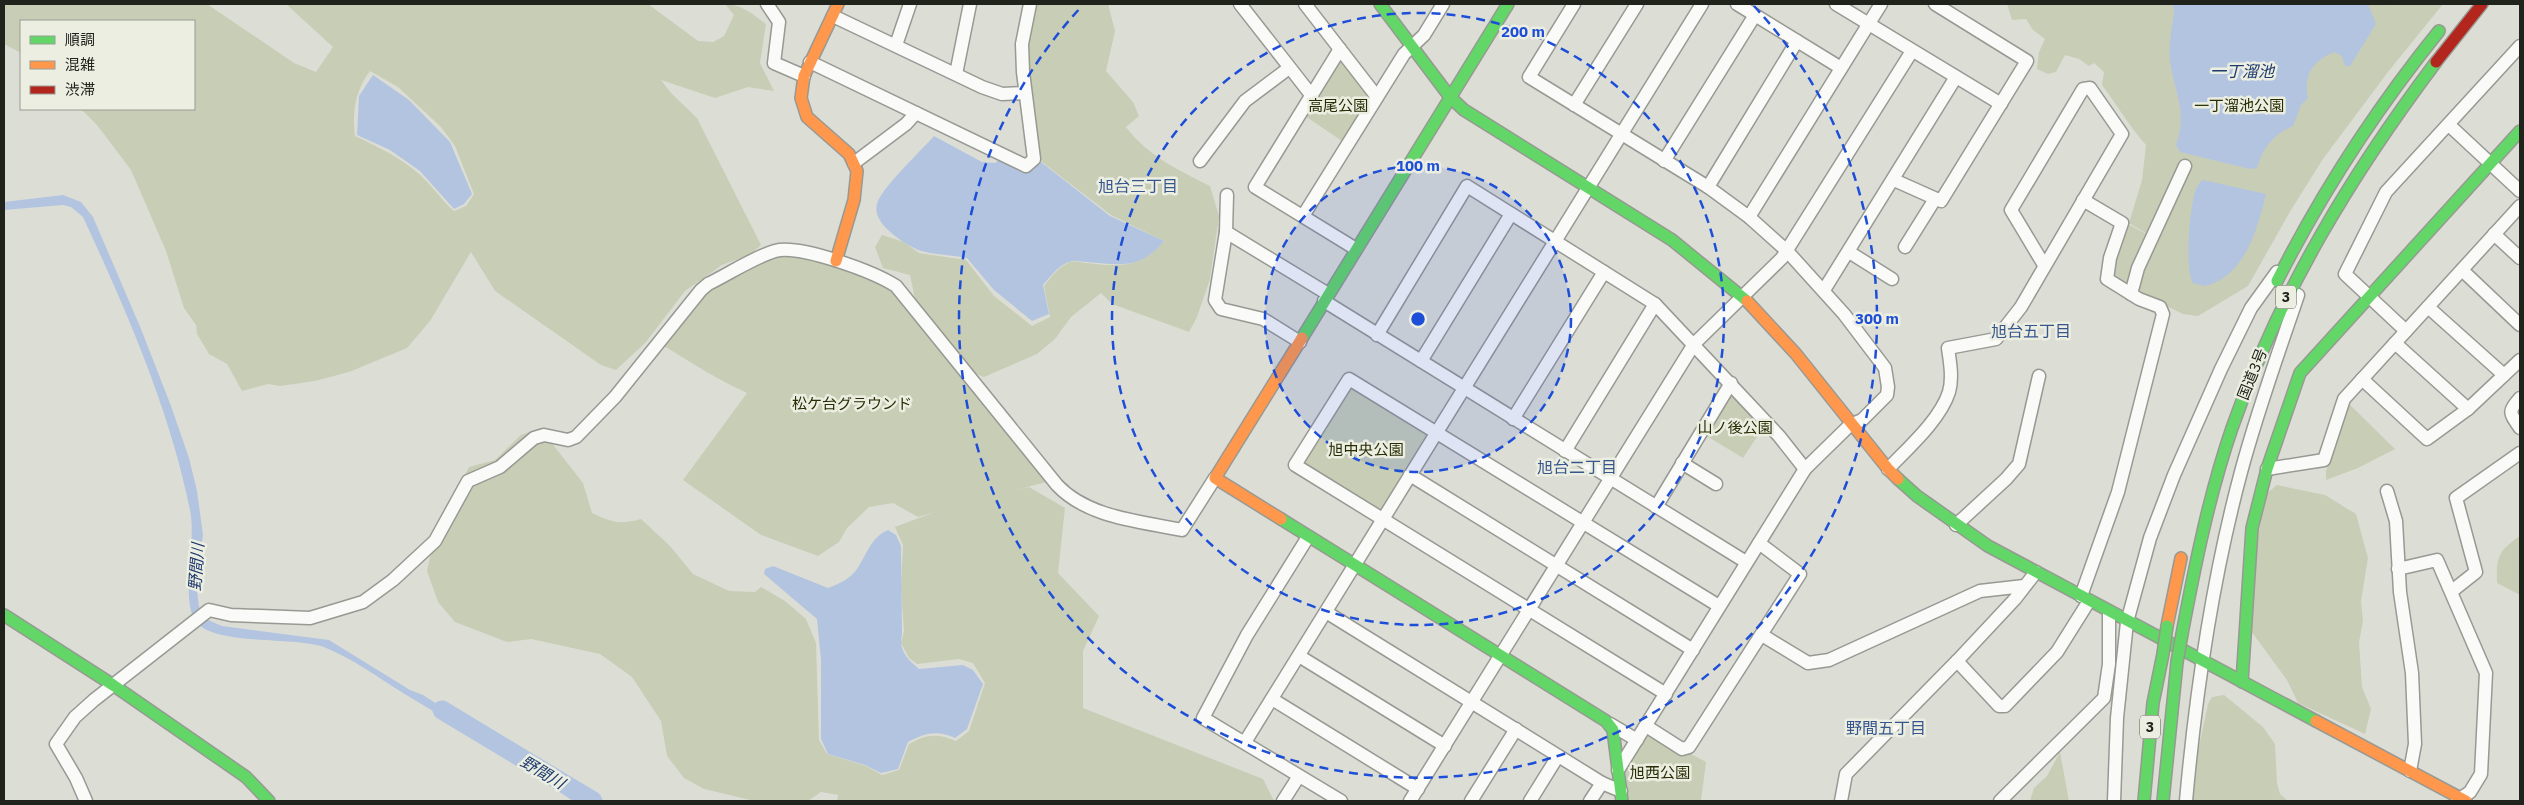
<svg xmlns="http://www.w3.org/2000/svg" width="2524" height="805" viewBox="0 0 2524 805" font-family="'IBM Plex Sans','Noto Sans JP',sans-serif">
<rect width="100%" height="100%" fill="#dcded6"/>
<g fill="#c8cdb6" fill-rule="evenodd">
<path d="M4,4H207L294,63L316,72L333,47L286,4H648L698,41L713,42L724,36L734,15L725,4C741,4 754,15 766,24L760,63L774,91L748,87L715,98L661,80L671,93L697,118L761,245L751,254L722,265L685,291L646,342L616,370L601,365L495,291L471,252L430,321L407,348L349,372L315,381L280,386L268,384L242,391L227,364L209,354L197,334L196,325L184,308L166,251L131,170L97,125L81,109H194V21H21V53L4,44ZM370,71L398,87L441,127L455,146L474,194L466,206L454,211C441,200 432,185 419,174C400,157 378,147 355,136C352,112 355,91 370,71Z"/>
<path d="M1034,4H1108L1115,31L1106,71L1133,102L1139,116L1126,127C1148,156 1178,170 1210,186L1219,216L1210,279L1197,317L1189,332L1112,304L1101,293L1071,317L1055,339L1037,354L984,377L971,372L931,322L915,299L910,275L883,268L875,247L882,235L904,242L919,253L966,260L994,296L1032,326L1050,317L1044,286C1052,276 1058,267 1070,262C1075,260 1080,262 1086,263C1119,266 1139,270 1164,241L1111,215L1042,162L1037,151L1026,58Z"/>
<path d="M2007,4H2391L2392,6L2394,4H2443L2388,72L2323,159L2291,210L2248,286L2198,316L2183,314L2137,292L2136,288L2154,238L2129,223L2142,180L2146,145C2129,126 2117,105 2102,85L2104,72L2094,63L2089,66L2079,59L2065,55L2056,72L2048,74L2037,69L2039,52L2045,39L2033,30L2026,19L2012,20Z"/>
<path d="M1340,52L1374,97L1345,143L1302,114Z"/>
<path d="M2128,224L2150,236L2128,289L2109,278Z"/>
<path d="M777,255C822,258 862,272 899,296L1050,481L1016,490L1029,487L1065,508L1058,573L1099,616L1083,651V708L1263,779L1274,801H837L838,795L821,792L808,801H755L704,789L684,778L667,756L661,721L632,677L600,654L531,639L507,642L455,622L438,602L427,571L434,537L469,467L495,460L521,435L540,428L583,483L592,513C612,522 619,525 641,519L670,546L693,574L729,591L755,592L761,587L785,601L806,619L816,643L819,740L827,754L866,766L882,775L899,770L909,744C926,734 937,733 956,741L969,731L985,683L973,663L959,659L917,664L909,658L901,643L904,631L901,589L903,545L895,527L935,512L918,517L893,503L869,507L847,528L839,542L818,556L761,535L683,480L747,393C716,379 691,362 662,345L711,288Z"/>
<path d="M1351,384L1429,435L1379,512L1302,463Z"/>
<path d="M1731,389L1764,426L1743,458L1705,435Z"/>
<path d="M2348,403L2395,449L2358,468L2326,480V471Z"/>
<path d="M2277,485L2325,495L2356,514L2368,558L2361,601L2363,621L2359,642L2362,687L2371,709L2365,734L2298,703L2287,680L2251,631L2254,556L2266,494Z"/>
<path d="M2520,536V595L2497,583C2496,557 2498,551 2520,536Z"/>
<path d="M2224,695L2263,727L2275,744L2277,783L2280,794L2288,801H2191L2192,780L2208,704L2212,697Z"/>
<path d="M1649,731L1706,762L1701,801H1627L1626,768Z"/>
<path d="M2060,752L2069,801H2030L2034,788L2047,776Z"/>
</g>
<g fill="#b3c4e0">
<path d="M2172,4H2368L2376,24L2350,66H2345L2342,56L2334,52C2313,61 2303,75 2308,98L2301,105L2293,126C2273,134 2263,148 2257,168L2250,169L2180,152L2176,145C2188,110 2174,93 2170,60C2168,45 2173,25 2174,9Z"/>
<path d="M373,75L409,100L450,142L472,194L464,204L454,209L420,171L390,150L357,135L359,96Z"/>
<path d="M934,136L982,162L995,163L1000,159L1041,162L1110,216L1164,241C1140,270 1120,265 1087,262C1082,262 1077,260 1072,261C1059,264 1051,276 1043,285L1049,314L1032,321L994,290L967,258C953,255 935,255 921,251C906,245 871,224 877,204C881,188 922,150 934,136Z"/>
<path d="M2203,180L2266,194C2257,230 2245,276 2205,286L2193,283C2184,268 2190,205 2196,189C2197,185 2200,183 2203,180Z"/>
<path d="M63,195L81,202L93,217L141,329L171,406L189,458L197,491L203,535L196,582L199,607L208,620L222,626L329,640L410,690L423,695L587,801H573C518,763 461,728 403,693C379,678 353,659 326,648C298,636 217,646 197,623C179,602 197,542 190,510C170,410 126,310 83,217L71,207L63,205L4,210V202Z"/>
<path d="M888,530L896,535L901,546L902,635C898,650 908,660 919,669L963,665L973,670L983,684L967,729L955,738C936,730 926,733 908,742L898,769L881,773L865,765L828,754L821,739V660L817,619L764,574L765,569L773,566L828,588C839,584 850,579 857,569C867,554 871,537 888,530Z"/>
</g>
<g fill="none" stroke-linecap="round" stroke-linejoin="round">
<path stroke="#b3c4e0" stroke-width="19" d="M442,710L593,801"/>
<defs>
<g id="street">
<path d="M767,4L779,22L774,63L804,76"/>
<path d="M1240,4L1312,96"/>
<path d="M1305,4L1377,97"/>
<path d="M1574,4L1529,77L1708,187L1749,217L1787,251L1844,314L1885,368L1888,387L1887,395L1862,420L1850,425L1805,469L1618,770"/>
<path d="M1737,4L1841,68"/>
<path d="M1836,4L2001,104"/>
<path d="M833,16L982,87L1002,94L1025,93"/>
<path d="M896,45L910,4"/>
<path d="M1340,49L1255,187L1356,249"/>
<path d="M810,62L1026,166L1034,159L1023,72L1022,44L1030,4"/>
<path d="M956,74L970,4"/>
<path d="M1574,105L1637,4"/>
<path d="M2449,125L2520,191"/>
<path d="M1200,161L1245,101L1289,68"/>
<path d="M1664,161L1755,15"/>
<path d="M854,163L906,124L916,113"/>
<path d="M1894,180L1941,201L2027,61L1935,4"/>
<path d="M1708,187L1797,41"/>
<path d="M1227,195L1226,232L1215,300L1221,309L1263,319L1300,342"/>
<path d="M1303,216L1404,54L1424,35L1443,4"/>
<path d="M1749,217L1881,4"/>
<path d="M1226,232L1328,294"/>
<path d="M2494,234L2520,258"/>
<path d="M1905,247L1935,199"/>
<path d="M1849,252L1892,279"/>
<path d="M2462,270L2520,325"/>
<path d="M1824,290L1956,77"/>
<path d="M2131,294L2138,268L2185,166"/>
<path d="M1324,301L1746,562"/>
<path d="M2428,307L2504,375"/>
<path d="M2406,331L2345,274L2386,192L2520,46"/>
<path d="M1377,335L1467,186L1655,304L1779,436L1805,469"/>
<path d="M2395,343L2468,409"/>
<path d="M1421,361L1511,214"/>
<path d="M2362,379L2427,439L2468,409L2520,360"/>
<path d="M2520,398C2507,412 2510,413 2520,428"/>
<path d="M1513,419L1604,272"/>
<path d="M1565,451L1655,304"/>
<path d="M1682,463L1716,484"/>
<path d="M1888,469C1908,448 1940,420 1949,392C1953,378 1950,362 1948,348L1996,339L2021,307L2122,134L2090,88L2083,89L2011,210L2044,265"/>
<path d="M2267,469L2324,460L2344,399L2520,206"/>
<path d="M1410,475L1693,650"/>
<path d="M2387,491L2396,521L2400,592L2412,673L2415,744L2410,771"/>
<path d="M1656,507L1731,383"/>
<path d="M1956,525L2006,479L2019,464L2039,376"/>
<path d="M1308,537L1247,635L1203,718L1341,801"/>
<path d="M2398,569L2437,560L2486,673L2481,774L2470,792L2457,801"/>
<path d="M2452,591L2476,572L2456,498L2520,453"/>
<path d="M2081,596L2118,492L2163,314L2160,307L2139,299L2107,279L2110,258L2122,223L2083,200"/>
<path d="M1326,612L1602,783L1621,791"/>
<path d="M1762,635L1808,663L1829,660L1980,591L2024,586"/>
<path d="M1299,656L1445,746"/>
<path d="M1957,661L1999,706H2005L2057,652L2089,601"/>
<path d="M1666,694L1295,465L1349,379L1719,606"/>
<path d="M1272,699L1418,789"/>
<path d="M1610,724L1637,740"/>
<path d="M1646,726L1682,749L1689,747L1800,574L1759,543"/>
<path d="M1245,742L1702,4"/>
<path d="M86,801L76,778L56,744L75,717L94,700L209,610L231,615L310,618L363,602L393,580L435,541L468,481L500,467L534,438L544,435L568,440L576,437L615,397L701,290L708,284C729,274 752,258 775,251C800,244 874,272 896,286L1057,485C1088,518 1140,521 1182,530L1215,478"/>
<path d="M1283,801L1299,776"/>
<path d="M1410,801L1694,344L1782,258L1912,51"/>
<path d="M1471,801L1516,729"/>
<path d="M1530,801L1558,756"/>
<path d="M1590,801L1602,783"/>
<path d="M1841,801L1846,774L1957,661L2015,599L2036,572"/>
<path d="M2000,801L2104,698L2109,664V612"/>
<path d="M2114,801L2117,718L2127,622L2150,538L2174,475L2221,369L2251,308L2277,272"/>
<path d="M2186,801C2196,690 2212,580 2241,472C2257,412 2278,354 2298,295"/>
</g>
<g id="fast">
<path d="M1380,4L1450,97L1464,110L1672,240L1747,301"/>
<path d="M2277,281C2322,192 2376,109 2439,31"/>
<path d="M1302,338L1508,4"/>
<path d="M1898,479L1917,496L1988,546L2316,721"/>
<path d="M1281,519L1606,721L1613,730L1622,801"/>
<path d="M4,615L113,685L246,777L269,801"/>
<path d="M2182,634C2195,565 2209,495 2232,428C2279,294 2351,175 2436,62"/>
<path d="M2242,682L2252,528L2267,469L2300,373L2520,131"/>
<path d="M2144,801L2153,703L2163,654"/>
<path d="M2163,801L2177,662"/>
</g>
<g id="slow">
<path d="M836,261L854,200L857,171L849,154L807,117L801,98L804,76L838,4"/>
<path d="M1747,301L1796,354L1888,469L1898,479"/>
<path d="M1281,519L1215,478L1302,338"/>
<path d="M2167,626L2181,558"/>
<path d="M2316,721L2466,801"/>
</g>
<path id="jam" d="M2436,62L2482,4"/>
</defs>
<use href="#street" stroke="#979993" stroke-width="15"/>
<use href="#fast" stroke="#979993" stroke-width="14"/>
<use href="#slow" stroke="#979993" stroke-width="14"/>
<use href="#jam" stroke="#979993" stroke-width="14"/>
<use href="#street" stroke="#fafaf9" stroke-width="12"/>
<use href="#fast" stroke="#63d668" stroke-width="11"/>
<use href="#slow" stroke="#ff974d" stroke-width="11"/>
<use href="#jam" stroke="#b3261e" stroke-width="11"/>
<defs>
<g id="fast-bridge">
<path d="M2163,654L2167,626"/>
<path d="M2177,662L2182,634"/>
</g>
</defs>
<use href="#fast-bridge" stroke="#96998b" stroke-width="14" stroke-linecap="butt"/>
<use href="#fast-bridge" stroke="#63d668" stroke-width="11"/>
</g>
<circle cx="1418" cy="319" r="153" fill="#1d4ed8" fill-opacity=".12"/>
<g fill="none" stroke="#1d4ed8" stroke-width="2.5" stroke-dasharray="9 6">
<circle cx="1418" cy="319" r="153"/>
<circle cx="1418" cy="319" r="306"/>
<path d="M1754 6A459 459 0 1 1 1082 6"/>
</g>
<g text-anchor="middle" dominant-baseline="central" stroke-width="5" stroke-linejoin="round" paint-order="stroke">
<g fill="#ebeee0" stroke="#5d5f57" stroke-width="1">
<rect x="2276" y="285.5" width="20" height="23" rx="4"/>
<rect x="2140" y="715.5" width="20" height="23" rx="4"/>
</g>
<g font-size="14" font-weight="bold" fill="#20221c">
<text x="2286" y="297">3</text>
<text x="2150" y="727">3</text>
</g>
<g font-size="15" fill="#282d05" stroke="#ebeee0">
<text x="1338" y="105">高尾公園</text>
<text x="2239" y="105">一丁溜池公園</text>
<text x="852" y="403">松ケ台グラウンド</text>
<text x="1735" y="427">山ノ後公園</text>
<text x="1366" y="449">旭中央公園</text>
<text x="1660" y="772">旭西公園</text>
</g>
<g font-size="15" fill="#20221c" stroke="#ebeee0">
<text transform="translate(2252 374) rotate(-68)">国道3号</text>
</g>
<g font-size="16" font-style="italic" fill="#1d396e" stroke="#ebeee0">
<text x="2242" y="71">一丁溜池</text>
<text transform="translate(196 567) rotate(-86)">野間川</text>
<text transform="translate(543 772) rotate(31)">野間川</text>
</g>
<g font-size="16" fill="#37568e" stroke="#ebeee0">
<text x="1138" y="186">旭台三丁目</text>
<text x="2031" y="331">旭台五丁目</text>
<text x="1577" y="467">旭台二丁目</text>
<text x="1886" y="728">野間五丁目</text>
</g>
</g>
<circle cx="1418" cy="319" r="8" fill="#1d4ed8" stroke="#ebeee0" stroke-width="2.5"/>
<g font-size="15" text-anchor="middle" font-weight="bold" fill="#1d4ed8" stroke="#ebeee0" stroke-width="5" stroke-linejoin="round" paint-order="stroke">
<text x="1523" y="37">200 m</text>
<text x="1418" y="171">100 m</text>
<text x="1877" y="324">300 m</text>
</g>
<rect width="2524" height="805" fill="none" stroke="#20221c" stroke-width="10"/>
<rect x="20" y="20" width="175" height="90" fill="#ebeee0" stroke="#9a9c92"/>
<rect x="30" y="36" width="25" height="8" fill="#63d668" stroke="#9a9c92"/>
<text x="65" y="45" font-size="15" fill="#20221c">順調</text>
<rect x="30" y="61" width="25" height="8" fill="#ff974d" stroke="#9a9c92"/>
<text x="65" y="70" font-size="15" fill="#20221c">混雑</text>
<rect x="30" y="86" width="25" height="8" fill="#b3261e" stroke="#9a9c92"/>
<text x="65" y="95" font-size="15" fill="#20221c">渋滞</text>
</svg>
